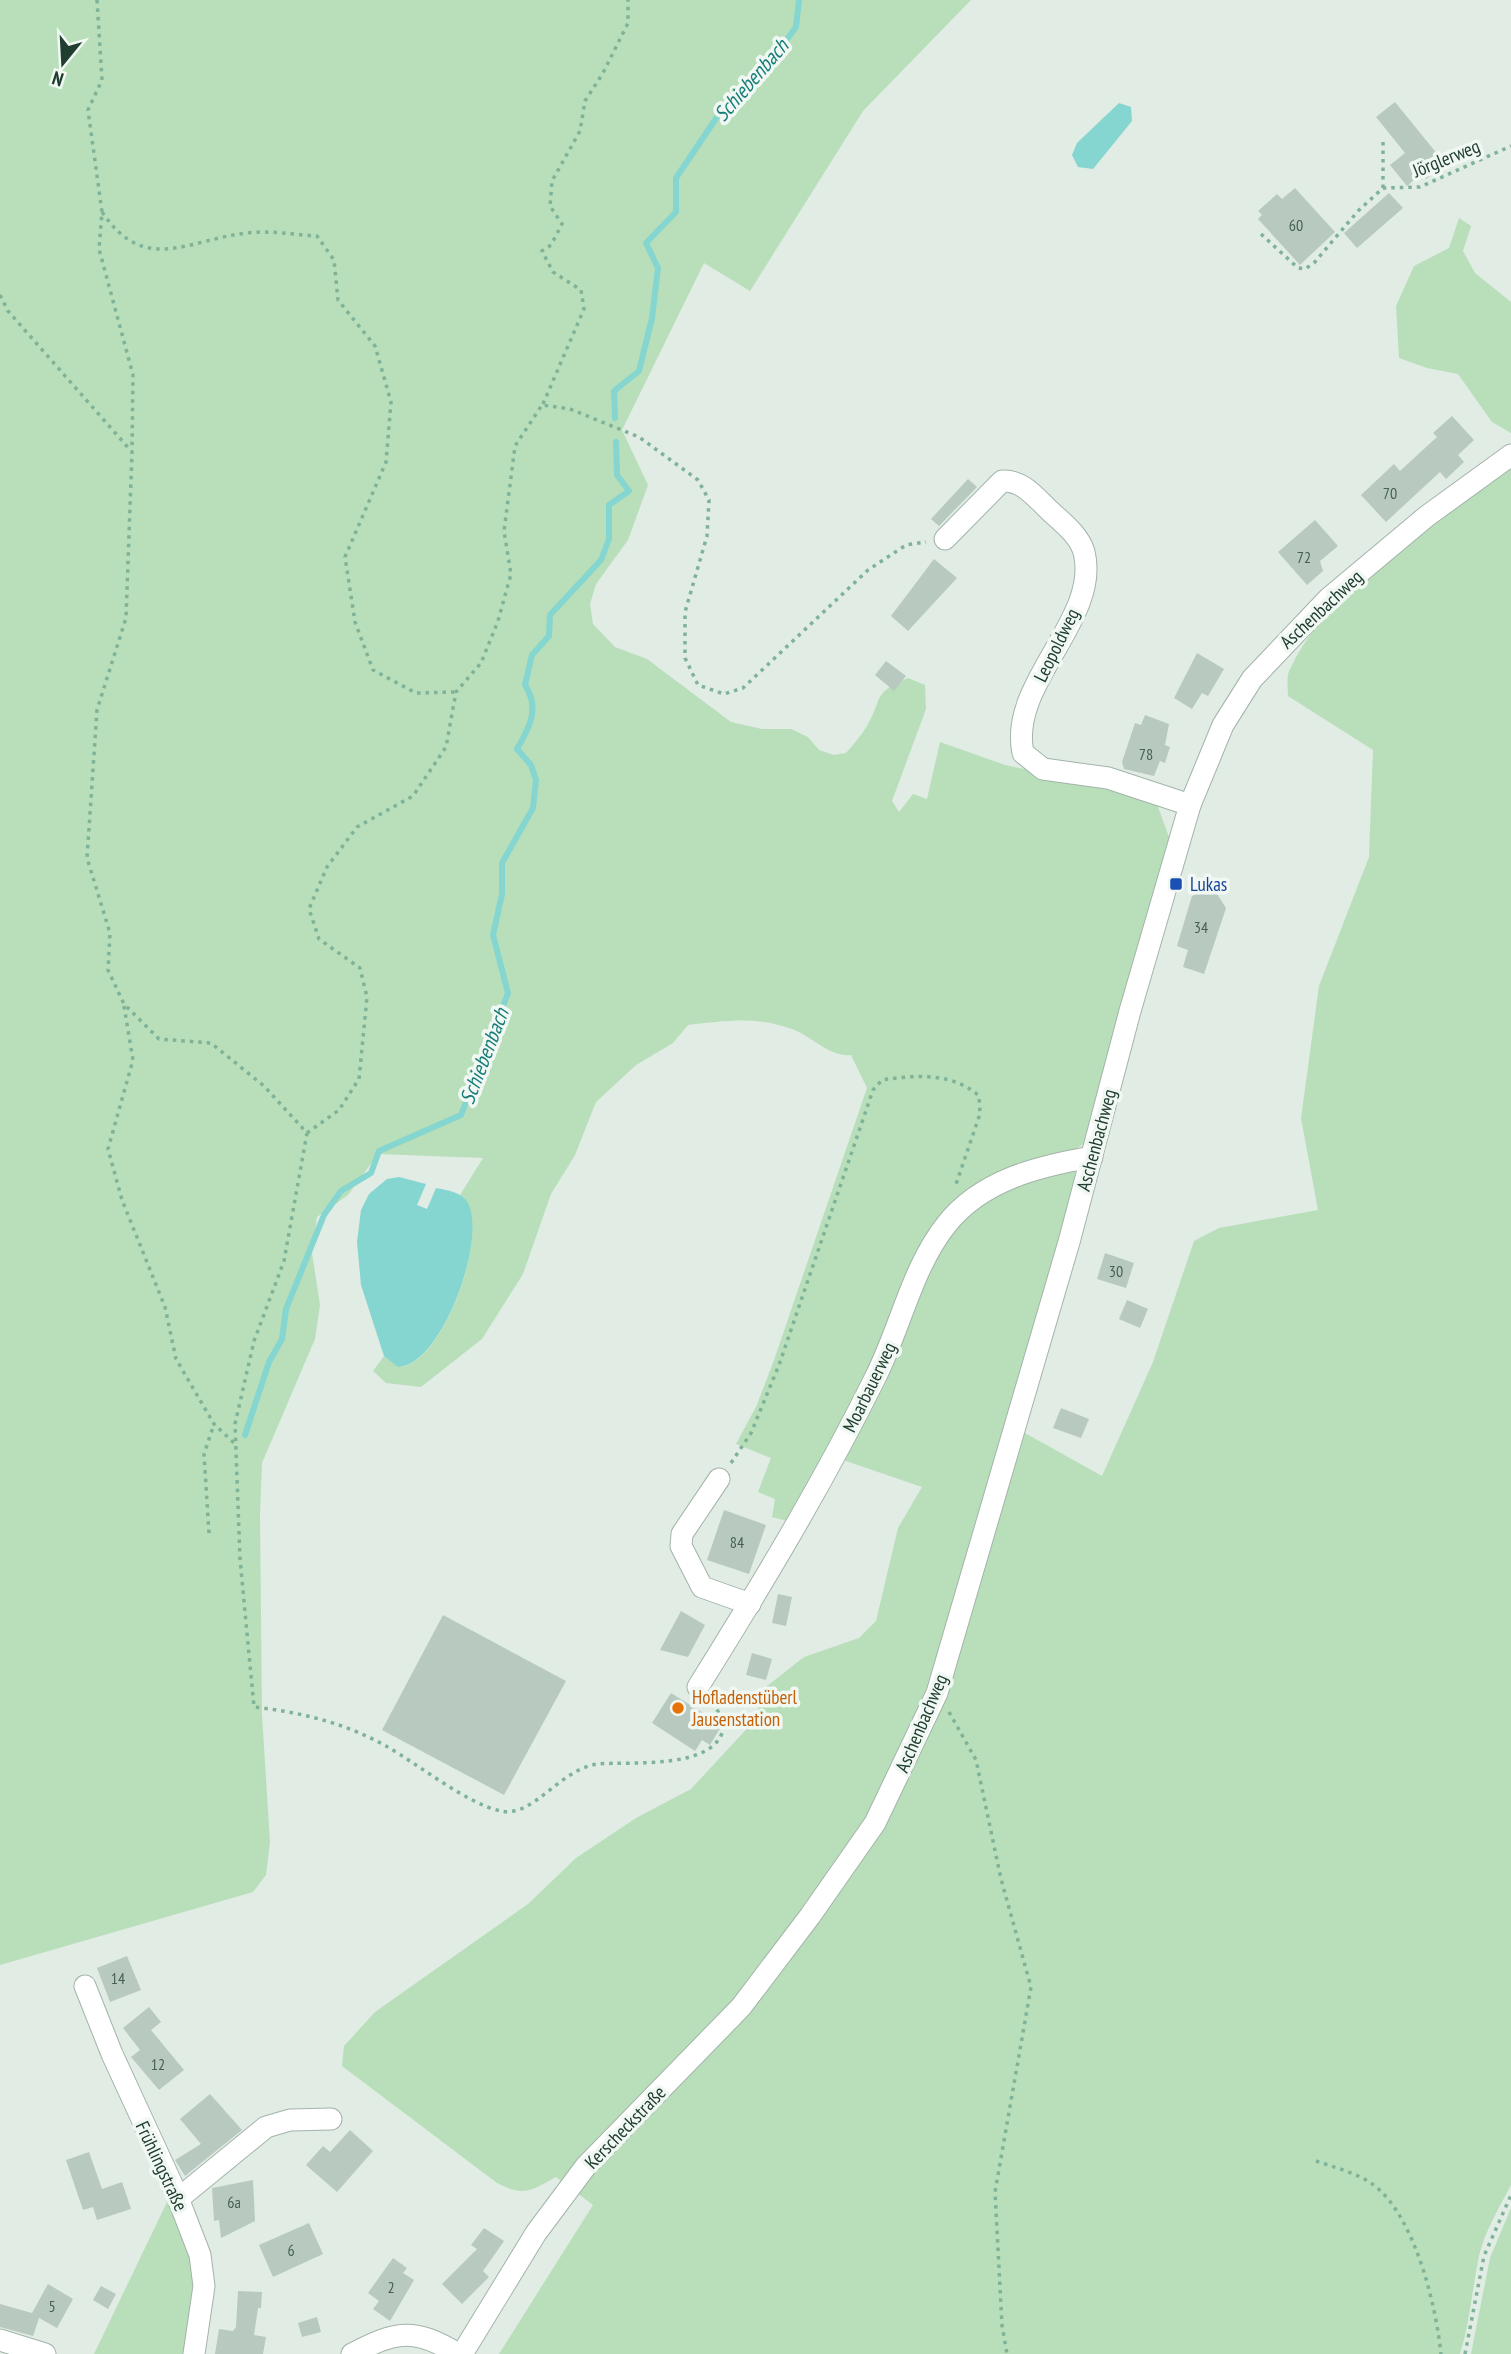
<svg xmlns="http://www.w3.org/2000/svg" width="1511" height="2354" viewBox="0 0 1511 2354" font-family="'PT Sans Narrow',sans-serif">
<rect width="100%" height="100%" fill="#e0ece4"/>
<g fill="#b8dfba">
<path d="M0,0H971L863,111L750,291L704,263L622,430L648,485L628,540L596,584L590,604L593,624L615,647L647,659L731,722L762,729H791L808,737L819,750L834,755L846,753C853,745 861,736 867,726C884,697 871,694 908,678L925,685L926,709L892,801L899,812L913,794L927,799L940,742L1005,765L1149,796L1158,807L1170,840L1087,1141L1075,1150L961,1203L794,1523L772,1517L775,1499L758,1492L771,1458L736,1444L756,1407L773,1363L867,1088L851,1055C829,1057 812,1036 792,1029C755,1016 726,1021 688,1025L673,1043L636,1065L596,1102L575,1155L551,1194L523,1274L482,1339L421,1387L386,1383L373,1371L384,1356L399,1367C444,1366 495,1223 460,1195L483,1158L378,1154L348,1195L317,1217L312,1253L320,1305L315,1339L262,1463L260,1515L262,1715L270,1842L266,1875L253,1892L0,1965Z"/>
<path d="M1459,218L1471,226L1463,251L1475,273L1511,302V433L1492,422L1458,374L1427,368L1399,358L1396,306L1414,266L1449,248Z"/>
<path d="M1511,469V2185C1499,2208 1485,2231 1479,2256C1472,2289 1470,2322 1460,2354H499L593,2205L556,2177C530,2191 525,2197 497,2183L342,2066L344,2046L375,2012L528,1904L576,1858L636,1818L691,1789L754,1721L766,1687L804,1657L859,1638L876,1621L898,1528L922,1487L840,1459L936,1250L982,1198L1073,1168L1077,1178L1007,1423L1102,1476L1153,1362L1194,1241L1219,1228L1318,1210L1301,1118L1319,986L1369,857L1373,750L1288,696C1288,688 1286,676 1290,669C1328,587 1438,520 1511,469Z"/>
<path d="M169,2198L195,2256L189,2354H94Z"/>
<path d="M1511,2208V2354H1471L1490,2258Z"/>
</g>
<g fill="#85d5d0">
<path d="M1119,103L1131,107L1132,121L1093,169L1078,167L1072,155L1077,143Z"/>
<path d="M399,1177L426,1184L417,1205L427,1209L436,1188C447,1190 462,1192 468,1203C487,1239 442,1366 398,1367L384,1356L361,1285L357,1242L361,1210L369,1194L387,1179Z"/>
</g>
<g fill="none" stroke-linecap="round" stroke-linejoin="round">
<g stroke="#85d5d0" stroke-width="6">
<path d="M615,418L614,391L639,371L652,318L658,268L646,243L676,212V178L725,105L758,79L796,27L799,0"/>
<path d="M245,1435L269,1362L282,1339L286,1309L324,1215L341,1191L371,1173L379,1151L461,1115L508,993L493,935L502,894V863L533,808L536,780L531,765L517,749C530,727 540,708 525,685L532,655L549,636L550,615L601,560L609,539V505L629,491L617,475L616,442"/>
</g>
</g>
<g fill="#b8cabf">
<path d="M1395,102L1438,155L1436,157L1443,165L1426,179L1421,174L1407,186L1390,165L1405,153L1376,117Z"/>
<path d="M1295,188L1335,232L1300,265L1258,219L1262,215L1258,211L1277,194L1282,199Z"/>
<path d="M1389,193L1403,208L1357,248L1344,233Z"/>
<path d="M1452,416L1474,440L1458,455L1464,462L1446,479L1440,472L1386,522L1361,495L1394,464L1400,471L1437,437L1433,433Z"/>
<path d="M968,479L977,487L939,526L931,519Z"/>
<path d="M1315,520L1338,546L1320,561L1323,571L1307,585L1278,552Z"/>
<path d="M934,559L957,578L908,631L891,616Z"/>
<path d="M1197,653L1224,669L1208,696L1202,693L1192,709L1174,698Z"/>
<path d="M886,661L906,676L894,691L875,675Z"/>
<path d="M1145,715L1169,724L1165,745L1170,747L1165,763L1160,761L1154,776L1124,769L1122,762L1135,723L1141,725Z"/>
<path d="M1204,891L1217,894L1226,908L1204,974L1183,967L1188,950L1177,946L1192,896Z"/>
<path d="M1105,1253L1134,1263L1126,1288L1097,1279Z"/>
<path d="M1127,1300L1148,1309L1140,1328L1119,1319Z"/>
<path d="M1061,1408L1089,1419L1081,1438L1053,1428Z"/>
<path d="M724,1510L766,1525L749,1574L707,1560Z"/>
<path d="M778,1594L792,1597L786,1626L772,1623Z"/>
<path d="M681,1611L705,1625L688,1657L660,1650Z"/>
<path d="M443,1615L566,1681L504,1795L382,1730Z"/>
<path d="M752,1653L772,1659L766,1680L746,1675Z"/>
<path d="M671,1693L722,1725L710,1745L702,1740L695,1751L652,1723Z"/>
<path d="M127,1956L141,1990L110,2002L97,1968Z"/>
<path d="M149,2007L161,2022L151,2030L184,2070L159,2090L131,2057L140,2050L123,2028Z"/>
<path d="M210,2094L242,2130L185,2176L175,2160L201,2144L180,2119Z"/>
<path d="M350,2130L373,2151L337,2192L306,2165L323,2146L330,2152Z"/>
<path d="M89,2152L102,2189L122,2182L131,2209L97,2220L93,2207L83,2210L66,2160Z"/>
<path d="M253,2180L255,2221L221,2238L219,2220L214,2221L212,2188Z"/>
<path d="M309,2223L323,2254L273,2277L259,2245Z"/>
<path d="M484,2228L504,2241L483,2271L489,2277L462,2304L442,2284L477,2249L471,2245Z"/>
<path d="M393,2258L407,2268L403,2273L414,2280L390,2321L373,2309L379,2301L368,2293Z"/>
<path d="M48,2284L73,2299L57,2328L39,2318L33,2336L0,2327V2304L32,2313Z"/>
<path d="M101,2286L116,2294L108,2309L93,2300Z"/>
<path d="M238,2291L262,2292L261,2308H258L254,2335L266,2337L263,2354H215L219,2329L233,2331L236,2327Z"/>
<path d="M317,2317L321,2332L302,2337L298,2323Z"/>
</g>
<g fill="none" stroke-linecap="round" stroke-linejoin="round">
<defs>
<g id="minor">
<path d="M945,539L1002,481C1023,480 1035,497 1050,511C1062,522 1079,535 1084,552C1101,619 1008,683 1023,753L1043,769L1108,778L1190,805"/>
<path d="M719,1479L682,1534L681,1546L702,1587L750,1604"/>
<path d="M698,1687C761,1586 822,1485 875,1378C900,1329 912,1268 946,1225C981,1180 1039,1166 1092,1157"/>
<path d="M85,1986L112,2054L176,2193L200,2255L204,2286L194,2354"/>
<path d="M178,2199L266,2127L290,2120L331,2119"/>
<path d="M0,2340L45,2354"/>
<path d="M352,2354C396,2331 414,2327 458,2354"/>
<path d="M462,2354L536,2233L586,2166L741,2007L810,1916L875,1823L937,1693L1069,1242L1130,1011L1190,805L1223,725L1252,679L1329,598L1427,516L1511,455"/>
</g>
</defs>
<use href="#minor" stroke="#a3b4aa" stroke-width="23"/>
<g stroke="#7fb297" stroke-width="3.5" stroke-dasharray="3.5 5" stroke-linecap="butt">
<path d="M97,0L102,80L88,110L102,212L99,249L133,375L132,450"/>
<path d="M1383,142V188"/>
<path d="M102,212C145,276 189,239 247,233C270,230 295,235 317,236L334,260L338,300L375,346L391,402L386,462L345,557L355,622L373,670L416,693L456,692"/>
<path d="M1261,234L1298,268L1305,269L1314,263L1358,211L1383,188L1420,187L1511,146"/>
<path d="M0,295L8,311L132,452L126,618L97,710L87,858L110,933L108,970L124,1004L159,1039L211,1043L264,1086L307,1133L284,1261L254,1341L235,1424L240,1559L254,1707C300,1712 345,1723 386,1746C418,1764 467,1804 501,1811C534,1818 559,1769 598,1764C631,1761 719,1771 724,1725L712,1698"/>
<path d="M543,404L584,309L581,290L553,272L542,251L551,245L562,224L550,206L552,181L580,131L585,101L603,73L628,23V0"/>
<path d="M124,1006L133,1060L108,1149L122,1200L165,1307L176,1359L214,1424L234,1443"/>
<path d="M307,1133L339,1110L359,1079L367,997L360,968L319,939L309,909L327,867L357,827L413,796L446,747L456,692L481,663L498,621L511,574L504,531L515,446L542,405L570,409L639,437L698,480L709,500L707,536L685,612V658L698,685L724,694L743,688L868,570L906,545L926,542"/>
<path d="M731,1463L751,1433L779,1365L873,1090L882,1080C914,1075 953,1072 979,1096L980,1114L955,1187"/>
<path d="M209,1533L204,1454L214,1424"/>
<path d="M949,1712L976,1760L1001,1879L1031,1987L995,2192L1002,2325L1007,2354"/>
<path d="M1316,2161C1336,2168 1358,2173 1375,2186C1415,2218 1436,2305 1441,2354"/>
<path d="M1465,2354L1484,2256L1511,2195"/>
</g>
<use href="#minor" stroke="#fff" stroke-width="21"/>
</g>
<rect fill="#1a4fb4" stroke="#f1f8f3" stroke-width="2.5" x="1169" y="877" width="14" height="14" rx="3.5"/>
<circle fill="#e8710a" stroke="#f1f8f3" stroke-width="2.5" cx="678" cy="1708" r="7"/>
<g text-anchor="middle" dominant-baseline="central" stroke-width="7" stroke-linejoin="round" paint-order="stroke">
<g font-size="16" fill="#466153">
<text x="1296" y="225">60</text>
<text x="1390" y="493">70</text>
<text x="1304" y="557">72</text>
<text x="1146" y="754">78</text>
<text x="1201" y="927">34</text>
<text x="1116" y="1271">30</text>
<text x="737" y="1542">84</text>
<text x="118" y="1978">14</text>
<text x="158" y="2064">12</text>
<text x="234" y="2202">6a</text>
<text x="291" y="2250">6</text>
<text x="391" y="2287">2</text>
<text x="52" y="2306">5</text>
</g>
<g font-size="19" fill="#203e2f" stroke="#f1f8f3">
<text transform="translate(1446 158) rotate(-22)">Jörglerweg</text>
<text transform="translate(1321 609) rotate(-43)">Aschenbachweg</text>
<text transform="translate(1056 645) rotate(-64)">Leopoldweg</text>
<text transform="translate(1096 1140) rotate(-75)">Aschenbachweg</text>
<text transform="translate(869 1387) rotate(-64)">Moarbauerweg</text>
<text transform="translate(921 1723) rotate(-67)">Aschenbachweg</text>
<text transform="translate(625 2127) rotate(-46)">Kerscheckstraße</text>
<text transform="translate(162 2166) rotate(65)">Frühlingstraße</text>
</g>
<g font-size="19" fill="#164399" stroke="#f1f8f3" text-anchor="start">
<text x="1190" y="884">Lukas</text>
</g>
<g font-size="19" fill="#c56008" stroke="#f1f8f3" text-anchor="start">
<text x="692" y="1697">Hofladenstüberl<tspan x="692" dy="22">Jausenstation</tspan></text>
</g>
<g font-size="21" font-style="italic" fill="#177d78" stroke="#f1f8f3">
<text transform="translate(751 80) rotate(-49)">Schiebenbach</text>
<text transform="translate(484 1056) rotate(-69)">Schiebenbach</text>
</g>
</g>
<g transform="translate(63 63) rotate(198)" stroke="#f1f8f3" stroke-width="5" paint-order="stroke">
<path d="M0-5L12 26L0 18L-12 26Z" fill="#203e2f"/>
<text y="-10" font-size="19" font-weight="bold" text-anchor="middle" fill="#203e2f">N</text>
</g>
</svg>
